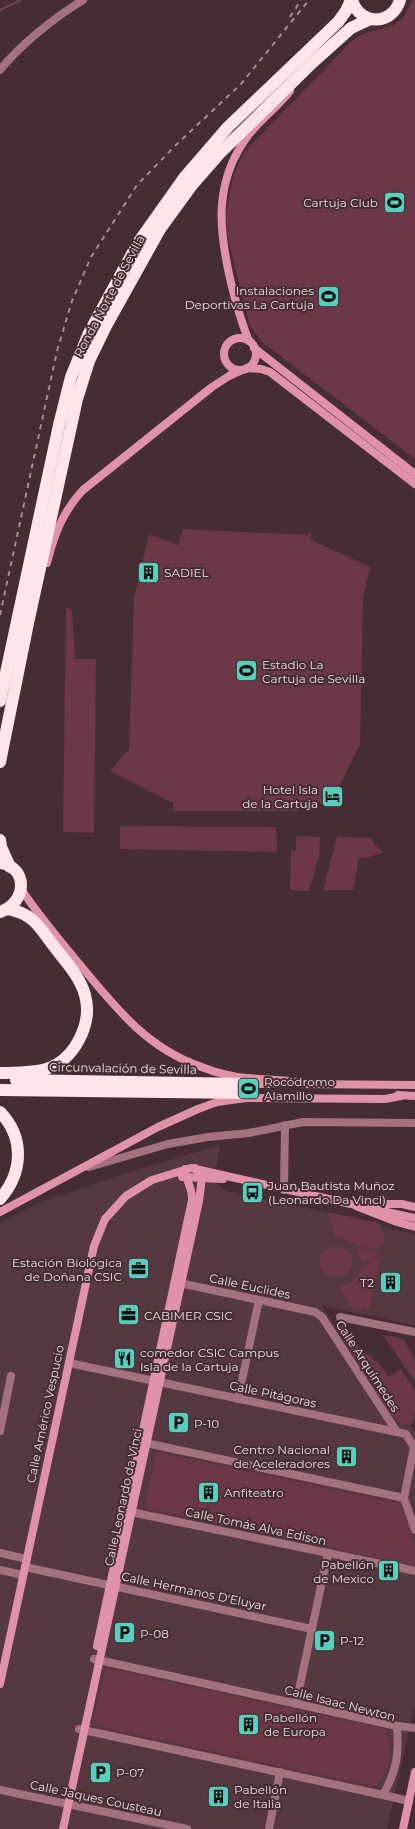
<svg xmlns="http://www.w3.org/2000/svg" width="415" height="1829" viewBox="0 0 415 1829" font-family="Montserrat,sans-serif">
<rect width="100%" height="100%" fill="#452d33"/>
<path fill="#553840" d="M220,1145L214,1182L227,1191L378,1223L390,1229L415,1234V1325L322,1306L395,1421L410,1426L415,1432V1704L387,1829H0V1223L39,1203L129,1172Z"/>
<g fill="#6c3746">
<path d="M412,0H415V459L262,342L250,326L228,239L226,215L233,177L244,152L351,42C378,21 399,38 412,0Z"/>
<path d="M183,529L308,535L311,532V540L370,567L363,598L360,744L335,796L338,798L334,808L311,800L298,811H173V803L110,771L129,749L134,598L149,534L178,545Z"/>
<path d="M66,608H70L72,612L75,659H96L94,833L63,832Z"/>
<path d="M120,826L276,827L277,852L120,849Z"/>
<path d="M296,836L320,837L319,857L309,891L290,890L291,851L296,850Z"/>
<path d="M337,837L372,838L373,844L384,852L370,857L359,858L353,890H323Z"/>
<path d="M328,1212L378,1223L385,1237L383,1245H380L379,1249C372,1248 363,1248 356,1245C348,1242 345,1237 335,1237Z"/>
<circle cx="336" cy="1262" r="16"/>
<path d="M357,1248L381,1253L362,1263Z"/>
<path d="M381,1255L369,1310L362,1308L361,1312L353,1310L339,1287L351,1283L362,1268Z"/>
<path d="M342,1325L348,1329L361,1350L379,1363L388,1377L401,1369L415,1391V1415L413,1416L415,1419L410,1426L395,1421L339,1333V1326Z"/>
<path d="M383,1335L404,1339L415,1361V1382Z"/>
<path d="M156,1452L401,1504L415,1544V1566L145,1508Z"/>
<path d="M106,1668L387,1729L385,1736L388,1737C391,1755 391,1763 382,1779H378L377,1787L92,1725Z"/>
</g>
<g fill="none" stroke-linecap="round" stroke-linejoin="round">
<path stroke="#704856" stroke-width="2" d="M0,10L21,0"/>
<path stroke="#5e474d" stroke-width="8" stroke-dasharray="8 4" stroke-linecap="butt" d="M381,1564L394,1566"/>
<g stroke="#a3727e" stroke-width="8">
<path d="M0,70C21,44 55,17 83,0"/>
<path d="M89,1167L168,1144L208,1137L249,1133L303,1122L415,1123"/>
<path d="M284,1190L285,1125"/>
<path d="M175,1282L315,1312L322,1317L397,1432"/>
<path d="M340,1317L415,1332"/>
<path d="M69,1363L406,1434L414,1447L404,1498"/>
<path d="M238,1399L259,1300"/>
<path d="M0,1431L11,1376"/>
<path d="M141,1442L404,1498"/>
<path d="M404,1498L415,1530"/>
<path d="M126,1511L381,1564"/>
<path d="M0,1553L27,1559"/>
<path d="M394,1566L415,1571"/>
<path d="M25,1567L312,1629"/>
<path d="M0,1570L23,1575"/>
<path d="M296,1704L328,1553"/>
<path d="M397,1726L415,1728"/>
<path d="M79,1729L383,1795C397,1770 399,1754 397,1726L94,1659"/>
<path d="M0,1790L187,1829"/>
<path d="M383,1795L409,1801"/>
<path d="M269,1829L280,1772"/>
</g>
<g stroke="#e093a8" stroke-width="8">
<circle cx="240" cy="354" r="16"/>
<path d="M249,341C241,322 236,303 231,283C219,231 213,184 247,137C259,120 277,108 290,91"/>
<path d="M254,348L415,474"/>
<path d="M247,368L261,369L270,372L415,484"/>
<path d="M47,563C54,535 63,511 83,490L212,387L229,376L242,370"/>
<path d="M21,889C39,916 60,941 81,966C116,1008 146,1047 199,1066C214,1072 231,1077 247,1078C266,1080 285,1079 304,1083"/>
<path d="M246,1084H274"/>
<path d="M299,1084L415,1085"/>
<path d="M398,1095L415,1096"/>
<path d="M182,1177L223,1179"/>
<path d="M356,1206L397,1222L415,1227"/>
<path d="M373,1209L415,1218"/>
<path d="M0,1212L158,1127L198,1109L217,1102L246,1098L385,1099L401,1096"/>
<path d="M97,1646L192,1200C193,1187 183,1175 185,1169"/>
<path d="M0,1684L94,1246L105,1219L126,1196L152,1180L191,1168L351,1204H402L415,1207"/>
<path d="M63,1829L199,1201L202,1178L195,1168"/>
<path d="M403,1829L415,1772"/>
</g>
<g stroke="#fee5eb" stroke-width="12">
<path d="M352,0C360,26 392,26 400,0"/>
<path d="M0,701L59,425L71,377L89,333L138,243L184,178L228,127L338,22L346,11L351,0"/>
<path d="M0,762L28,623L77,399L89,361L107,324L160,229L192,185L219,154L312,63L351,28L370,19"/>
<path d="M0,840L1,847L10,867"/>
<path d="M0,863C29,867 27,903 0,912"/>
<path d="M0,1073C15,1073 31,1073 46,1069C75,1060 93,1023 85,995C80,977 67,963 56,949C40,929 35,914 8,909"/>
<path d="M16,1080L246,1084"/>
<path d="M0,1090L246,1093"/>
<path d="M0,1112C25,1138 23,1173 0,1199"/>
</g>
<g stroke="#a28f93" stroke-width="2" stroke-dasharray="5 5" stroke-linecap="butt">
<path d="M290,17L301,0"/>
<path d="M0,615L57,351L72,301L91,257L137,185L176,145L241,84L309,0"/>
</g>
</g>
<defs>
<symbol id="stadium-square" viewBox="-11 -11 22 22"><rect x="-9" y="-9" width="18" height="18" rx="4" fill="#5acebd" stroke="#452d33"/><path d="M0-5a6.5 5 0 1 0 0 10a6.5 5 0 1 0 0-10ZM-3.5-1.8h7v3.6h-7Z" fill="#111"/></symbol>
<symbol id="building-square" viewBox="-11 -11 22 22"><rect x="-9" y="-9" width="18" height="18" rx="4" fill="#5acebd" stroke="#452d33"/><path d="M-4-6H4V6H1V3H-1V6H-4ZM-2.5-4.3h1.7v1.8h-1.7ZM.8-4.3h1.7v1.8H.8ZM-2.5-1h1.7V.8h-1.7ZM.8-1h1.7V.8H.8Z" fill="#111"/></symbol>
<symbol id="hotel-square" viewBox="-11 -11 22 22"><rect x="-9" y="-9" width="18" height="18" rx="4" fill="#5acebd" stroke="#452d33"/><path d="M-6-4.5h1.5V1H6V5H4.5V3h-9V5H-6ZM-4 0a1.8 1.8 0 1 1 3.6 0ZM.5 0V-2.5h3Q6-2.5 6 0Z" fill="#111"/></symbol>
<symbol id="bus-square" viewBox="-11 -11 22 22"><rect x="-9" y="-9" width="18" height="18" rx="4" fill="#5acebd" stroke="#452d33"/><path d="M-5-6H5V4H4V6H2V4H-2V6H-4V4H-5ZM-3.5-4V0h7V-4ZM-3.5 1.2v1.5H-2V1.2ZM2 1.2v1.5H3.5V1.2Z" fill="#111"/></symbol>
<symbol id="office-square" viewBox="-11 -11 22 22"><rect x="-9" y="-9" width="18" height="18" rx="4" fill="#5acebd" stroke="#452d33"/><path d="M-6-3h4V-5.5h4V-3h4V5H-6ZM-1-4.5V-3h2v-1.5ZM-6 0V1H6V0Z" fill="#111"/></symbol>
<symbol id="restaurant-square" viewBox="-11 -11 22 22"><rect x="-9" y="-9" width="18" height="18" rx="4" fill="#5acebd" stroke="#452d33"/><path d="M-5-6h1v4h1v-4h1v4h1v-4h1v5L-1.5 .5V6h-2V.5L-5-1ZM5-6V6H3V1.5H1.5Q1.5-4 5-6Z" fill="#111"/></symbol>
<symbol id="parking-square" viewBox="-11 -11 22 22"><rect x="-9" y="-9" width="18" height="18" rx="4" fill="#5acebd" stroke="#452d33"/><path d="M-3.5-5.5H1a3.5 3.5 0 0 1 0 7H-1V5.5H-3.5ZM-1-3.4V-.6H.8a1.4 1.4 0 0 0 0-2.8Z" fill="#111"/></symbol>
</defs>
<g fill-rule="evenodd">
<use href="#stadium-square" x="382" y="190" width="25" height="25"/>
<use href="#stadium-square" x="316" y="284" width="25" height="25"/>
<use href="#building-square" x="136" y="560" width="25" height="25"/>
<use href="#stadium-square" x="234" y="658" width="25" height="25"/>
<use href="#hotel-square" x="320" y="784" width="25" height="25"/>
<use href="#stadium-square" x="236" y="1076" width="25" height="25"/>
<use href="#bus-square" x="240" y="1180" width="25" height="25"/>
<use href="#office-square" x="126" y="1256" width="25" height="25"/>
<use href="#building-square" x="378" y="1270" width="25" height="25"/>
<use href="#office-square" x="116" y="1302" width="25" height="25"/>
<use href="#restaurant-square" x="112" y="1346" width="25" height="25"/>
<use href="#parking-square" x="166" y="1410" width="25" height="25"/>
<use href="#building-square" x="334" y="1444" width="25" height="25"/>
<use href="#building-square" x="196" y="1480" width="25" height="25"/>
<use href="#building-square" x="376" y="1558" width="25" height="25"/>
<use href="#parking-square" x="112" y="1620" width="25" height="25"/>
<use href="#parking-square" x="312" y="1628" width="25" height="25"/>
<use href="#building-square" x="236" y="1712" width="25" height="25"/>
<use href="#parking-square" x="88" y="1760" width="25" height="25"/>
<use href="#building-square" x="206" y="1784" width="25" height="25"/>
</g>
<g text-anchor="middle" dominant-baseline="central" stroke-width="4" stroke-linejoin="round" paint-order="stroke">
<g font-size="12" fill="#ebdcdf" stroke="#452d33" text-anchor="start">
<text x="378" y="202" text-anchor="end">Cartuja Club</text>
<text x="314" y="290" text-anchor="end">Instalaciones<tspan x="314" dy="14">Deportivas La Cartuja</tspan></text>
<text x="164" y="572">SADIEL</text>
<text x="262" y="664">Estadio La<tspan x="262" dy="14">Cartuja de Sevilla</tspan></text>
<text x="318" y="789" text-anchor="end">Hotel Isla<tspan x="318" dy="14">de la Cartuja</tspan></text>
<text x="264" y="1081">Rocódromo<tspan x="264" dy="14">Alamillo</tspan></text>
<text x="268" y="1185">Juan Bautista Muñoz<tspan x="268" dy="14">(Leonardo Da Vinci)</tspan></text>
<text x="122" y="1262" text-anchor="end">Estación Biológica<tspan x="122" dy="14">de Doñana CSIC</tspan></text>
<text x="374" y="1282" text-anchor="end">T2</text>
<text x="144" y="1315">CABIMER CSIC</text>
<text x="140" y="1352">comedor CSIC Campus<tspan x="140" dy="14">Isla de la Cartuja</tspan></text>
<text x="194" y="1423">P-10</text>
<text x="330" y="1449" text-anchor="end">Centro Nacional<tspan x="330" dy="14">de Aceleradores</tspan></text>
<text x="224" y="1492">Anfiteatro</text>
<text x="374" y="1564" text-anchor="end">Pabellón<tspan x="374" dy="14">de Mexico</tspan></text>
<text x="140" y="1633">P-08</text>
<text x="340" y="1640">P-12</text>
<text x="264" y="1717">Pabellón<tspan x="264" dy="14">de Europa</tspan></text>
<text x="116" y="1772">P-07</text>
<text x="234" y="1789">Pabellón<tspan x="234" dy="14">de Italia</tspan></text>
</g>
<g font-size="12" fill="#ebdcdf" stroke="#452d33">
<text transform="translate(109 296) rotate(-62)">Ronda Norte de Sevilla</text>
<text transform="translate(123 1068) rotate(1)">Circunvalación de Sevilla</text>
<text transform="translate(250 1286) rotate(12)">Calle Euclides</text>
<text transform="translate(368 1366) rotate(57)">Calle Arquímedes</text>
<text transform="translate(273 1394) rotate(12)">Calle Pitágoras</text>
<text transform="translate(45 1414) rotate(-78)">Calle Américo Vespucio</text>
<text transform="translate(123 1497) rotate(-78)">Calle Leonardo da Vinci</text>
<text transform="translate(256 1526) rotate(12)">Calle Tomás Alva Edison</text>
<text transform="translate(194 1591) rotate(12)">Calle Hermanos D'Eluyar</text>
<text transform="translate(340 1703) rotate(14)">Calle Isaac Newton</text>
<text transform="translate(96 1798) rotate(12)">Calle Jaques Cousteau</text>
</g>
</g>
</svg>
